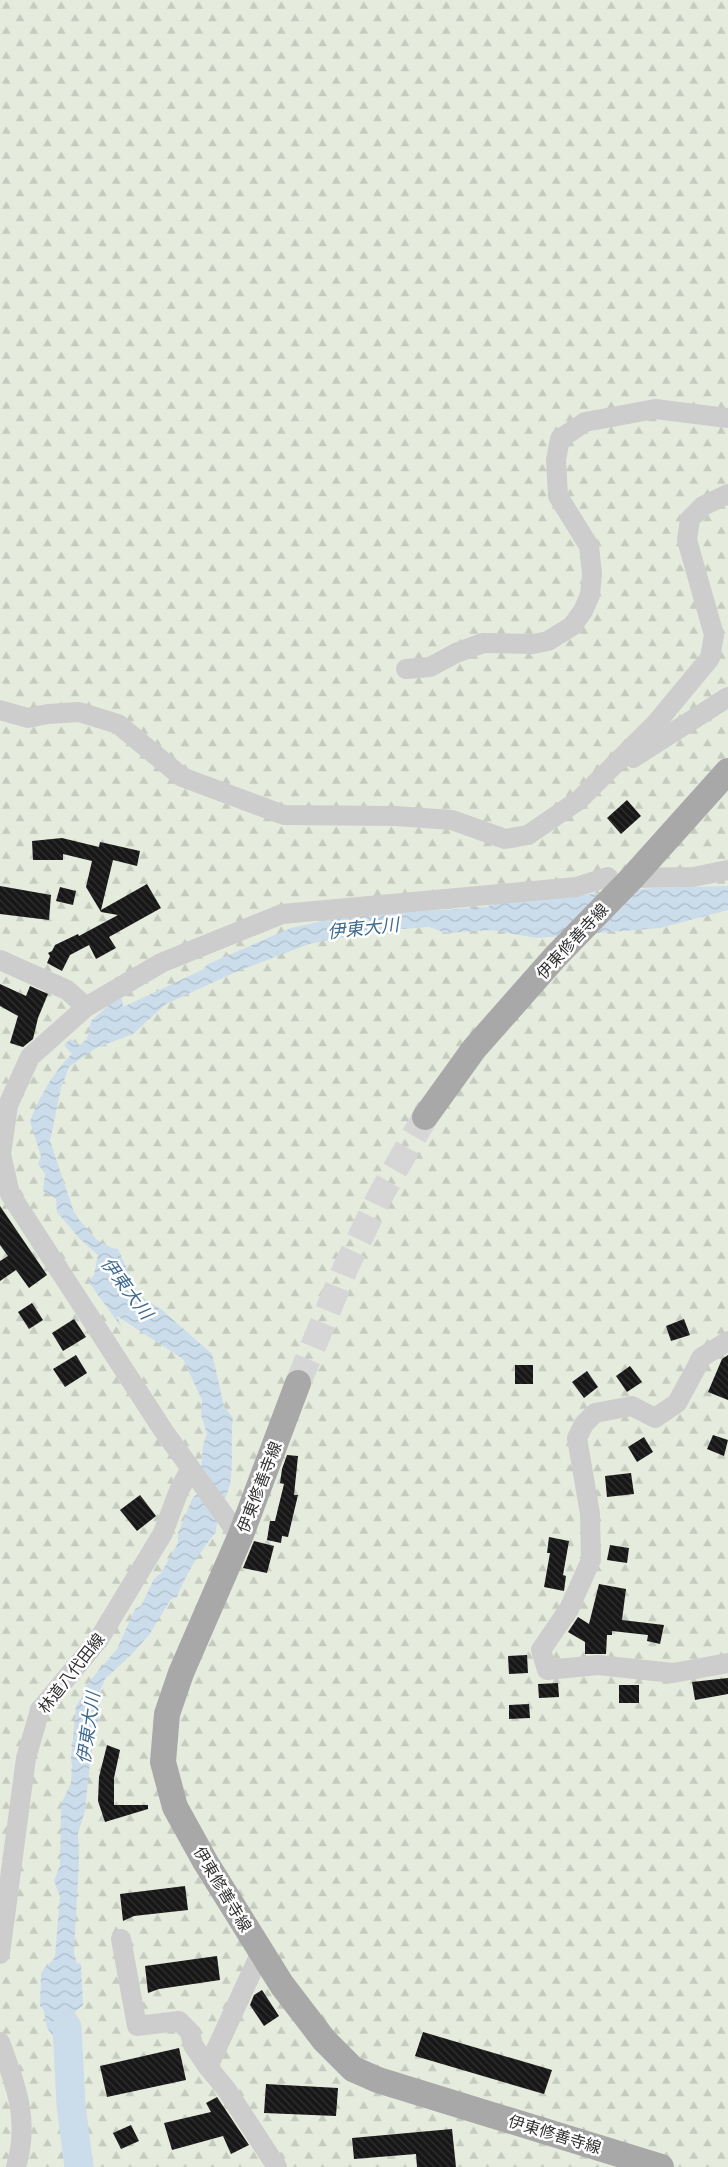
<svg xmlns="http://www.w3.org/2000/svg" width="728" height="2167" viewBox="0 0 728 2167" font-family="'IBM Plex Sans','Noto Sans JP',sans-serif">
<defs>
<pattern id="forest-firs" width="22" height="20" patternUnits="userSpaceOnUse" patternTransform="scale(1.25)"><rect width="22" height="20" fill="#e5ecde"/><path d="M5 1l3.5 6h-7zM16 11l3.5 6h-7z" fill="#c5cbbf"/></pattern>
<pattern id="water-waves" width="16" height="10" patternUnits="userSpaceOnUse" patternTransform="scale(1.25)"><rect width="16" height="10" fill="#cbdceb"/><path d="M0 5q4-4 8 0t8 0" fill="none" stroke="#afbdca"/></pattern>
<pattern id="building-back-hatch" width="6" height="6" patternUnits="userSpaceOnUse" patternTransform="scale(1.25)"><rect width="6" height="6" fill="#171717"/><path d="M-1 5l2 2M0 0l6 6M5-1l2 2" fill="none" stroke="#303030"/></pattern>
</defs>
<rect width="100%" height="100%" fill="#fff"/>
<rect fill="url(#forest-firs)" x="0" y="0" width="728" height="2167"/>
<path fill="url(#water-waves)" d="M728,886V910L660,928L537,938L491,930L446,933L429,927L376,931L309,944L238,971L166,1004L133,1034L96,1048L69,1067L61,1088L50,1141L75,1215L97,1240L112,1248L118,1249L138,1294L162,1310L212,1354L224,1406L233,1418C230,1439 234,1462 230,1484C226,1501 216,1515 216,1532C199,1553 187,1572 177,1597L171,1599L149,1635L131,1655L105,1679L99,1694L100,1711L90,1762L85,1811L78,1833L79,1860L74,1953L77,1963L81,1964L83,2005L75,2012L71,2039L72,2072L60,2046L47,2028L44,2011L40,2006L41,1973L55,1957L60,1897L54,1880L60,1866L61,1804L71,1783L72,1766L71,1759L76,1706L82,1697L84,1688L117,1649L135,1609L143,1605L144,1600L154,1579L161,1573L178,1543V1533L193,1497L199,1493L203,1445L207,1434L201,1415L202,1400L183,1359L117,1316L122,1328L88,1281L94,1275L98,1255L79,1238L57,1212L56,1199L43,1191L45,1174L38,1164L41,1156L30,1122C37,1101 55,1069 72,1054L64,1045L70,1039L80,1045L87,1039L91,1021L111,1003L122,998L123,1007L202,970L208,964L291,928L346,916L486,907L497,903L653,888Z"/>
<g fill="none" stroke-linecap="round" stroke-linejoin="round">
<path stroke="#cbdceb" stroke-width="29" d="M67,2027L71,2105L79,2167"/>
</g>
<g fill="url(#building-back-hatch)">
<path d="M627,800L641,816L621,834L607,818Z"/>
<path d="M62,838L99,847L100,842L140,851L137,866L113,860L101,910L147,884L161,908L109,937L116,948L96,959L89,945L70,955L62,971L47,963L50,956L48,953L52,951L55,945L78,934L79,936L118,915L101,912L86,887L92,861L63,854V860H33L32,841Z"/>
<path d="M0,886L51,895L49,920L0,914Z"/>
<path d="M60,887L76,891L73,905L56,901Z"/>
<path d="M0,984L26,996L30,986L48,994L38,1018L33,1039L23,1047L10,1043L18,1016L0,1006Z"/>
<path d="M0,1206L47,1275L29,1288L16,1270L0,1281V1261L8,1256L0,1245Z"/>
<path d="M32,1303L43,1320L29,1329L18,1312Z"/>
<path d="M74,1319L86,1337L63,1351L52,1333Z"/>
<path d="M684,1319L690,1335L671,1341L666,1326Z"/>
<path d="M76,1355L87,1373L65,1387L53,1369Z"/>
<path d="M728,1355V1400L708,1392L722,1359Z"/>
<rect x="515" y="1365" width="18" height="19"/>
<path d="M630,1366L642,1382L627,1392L616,1376Z"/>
<path d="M587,1371L598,1387L584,1398L572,1382Z"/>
<path d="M713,1435L728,1440L724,1456L707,1449Z"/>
<path d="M644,1437L653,1452L637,1462L628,1447Z"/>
<path d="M287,1455L298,1456L294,1495H298L288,1537L282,1536L281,1543L267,1540L270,1521H275L284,1484L280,1483L282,1469Z"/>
<path d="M631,1473L634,1494L607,1497L605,1476Z"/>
<path d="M140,1495L156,1516L137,1531L120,1510Z"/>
<path d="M549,1537L569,1541L563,1575L566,1576L564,1591L544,1587L550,1553H547Z"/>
<path d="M254,1541L274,1546L267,1573L243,1568Z"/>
<path d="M610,1545L629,1548L627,1563L607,1560Z"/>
<path d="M599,1584L626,1589L622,1620L664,1625L660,1644L647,1641L648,1635L612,1631V1635H607L606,1654H585V1642L568,1632L578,1617L589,1624Z"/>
<path d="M527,1655L528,1673L509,1674L508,1656Z"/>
<path d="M728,1678V1694L695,1700L692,1682Z"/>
<path d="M558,1683L559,1697L539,1698L538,1684Z"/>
<rect x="619" y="1685" width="20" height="18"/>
<path d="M529,1704L530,1718L509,1719V1705Z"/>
<path d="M107,1745L120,1750L114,1778V1805H148V1809L105,1822L98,1801L99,1777Z"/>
<path d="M185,1886L188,1910L134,1916L123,1921L120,1894Z"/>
<path d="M217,1956L220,1980L159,1989L148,1993L145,1966Z"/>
<path d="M262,1990L279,2016L264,2026L250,2005L254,1995Z"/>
<path d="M423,2032L552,2070L544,2094L415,2056Z"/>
<path d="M179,2048L186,2080L107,2097L100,2066Z"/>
<path d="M266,2084L338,2088L336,2116L264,2113Z"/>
<path d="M217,2097L249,2145L231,2154L223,2136L172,2150L164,2123L211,2112L206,2103Z"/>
<path d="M131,2125L139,2141L121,2149L113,2133Z"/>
<path d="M452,2129L456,2167H417L416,2154L354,2159L352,2138Z"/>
</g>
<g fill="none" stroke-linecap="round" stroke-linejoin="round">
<path stroke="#d6d6d6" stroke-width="26" stroke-dasharray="26 13" stroke-linecap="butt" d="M298,1383L345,1269L379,1198L425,1117"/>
<g stroke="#cdcdcd" stroke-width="20">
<path d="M406,669L430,667L456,653L483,643L533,644L548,641L572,626L583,611L590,595L592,574L589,546L558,496L556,460L560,439L585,422L655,409L728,418"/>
<path d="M0,710L28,718L48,714L79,712L118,724L182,777L284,815L395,816L452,820L505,839L528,835L579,800L657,722L710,658L714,635L687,540L690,519L703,506L728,494"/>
<path d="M633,758L728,697"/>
<path d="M632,878L693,877L728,870"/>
<path d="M0,960L67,990L86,1007"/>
<path d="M728,1341L702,1357L677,1403L655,1418L632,1406L595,1413L584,1424L577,1438L590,1514L591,1560L569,1609L541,1650L547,1670L598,1665L673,1673L728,1663"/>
<path d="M240,1537L163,1430L10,1194L1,1154L8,1105L30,1057L86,1007L161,963L282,914L576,887L608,877"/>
<path d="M121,1939L137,2026L179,2021L190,2032L193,2045L208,2067"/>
<path d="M261,1952L208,2067L226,2089L277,2167"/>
<path d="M0,1954L26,1758L40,1710L99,1639L163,1533L178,1493L190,1469"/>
<path d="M0,2042C16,2086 30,2120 16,2167"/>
</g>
<g stroke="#a8a8a8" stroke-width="26">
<path d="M425,1117L474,1049L556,956L632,878L728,771"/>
<path d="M298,1383L240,1537L181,1673L167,1714L163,1762L175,1807L206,1863L282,1985L324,2040L353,2069L378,2080L661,2167"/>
</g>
</g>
<g text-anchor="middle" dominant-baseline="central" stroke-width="5" stroke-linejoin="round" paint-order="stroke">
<g font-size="16" fill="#303030" stroke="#fff">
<text transform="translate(572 941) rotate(-47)">伊東修善寺線</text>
<text transform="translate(259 1487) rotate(-69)">伊東修善寺線</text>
<text transform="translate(71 1673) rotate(-52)">林道八代田線</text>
<text transform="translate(223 1889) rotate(59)">伊東修善寺線</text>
<text transform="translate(555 2134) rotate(17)">伊東修善寺線</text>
</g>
<g font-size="18" font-style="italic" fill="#3f6b90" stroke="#fff">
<text transform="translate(363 928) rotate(-6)">伊東大川</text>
<text transform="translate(127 1288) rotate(53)">伊東大川</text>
<text transform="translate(88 1728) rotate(-82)">伊東大川</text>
</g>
</g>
</svg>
